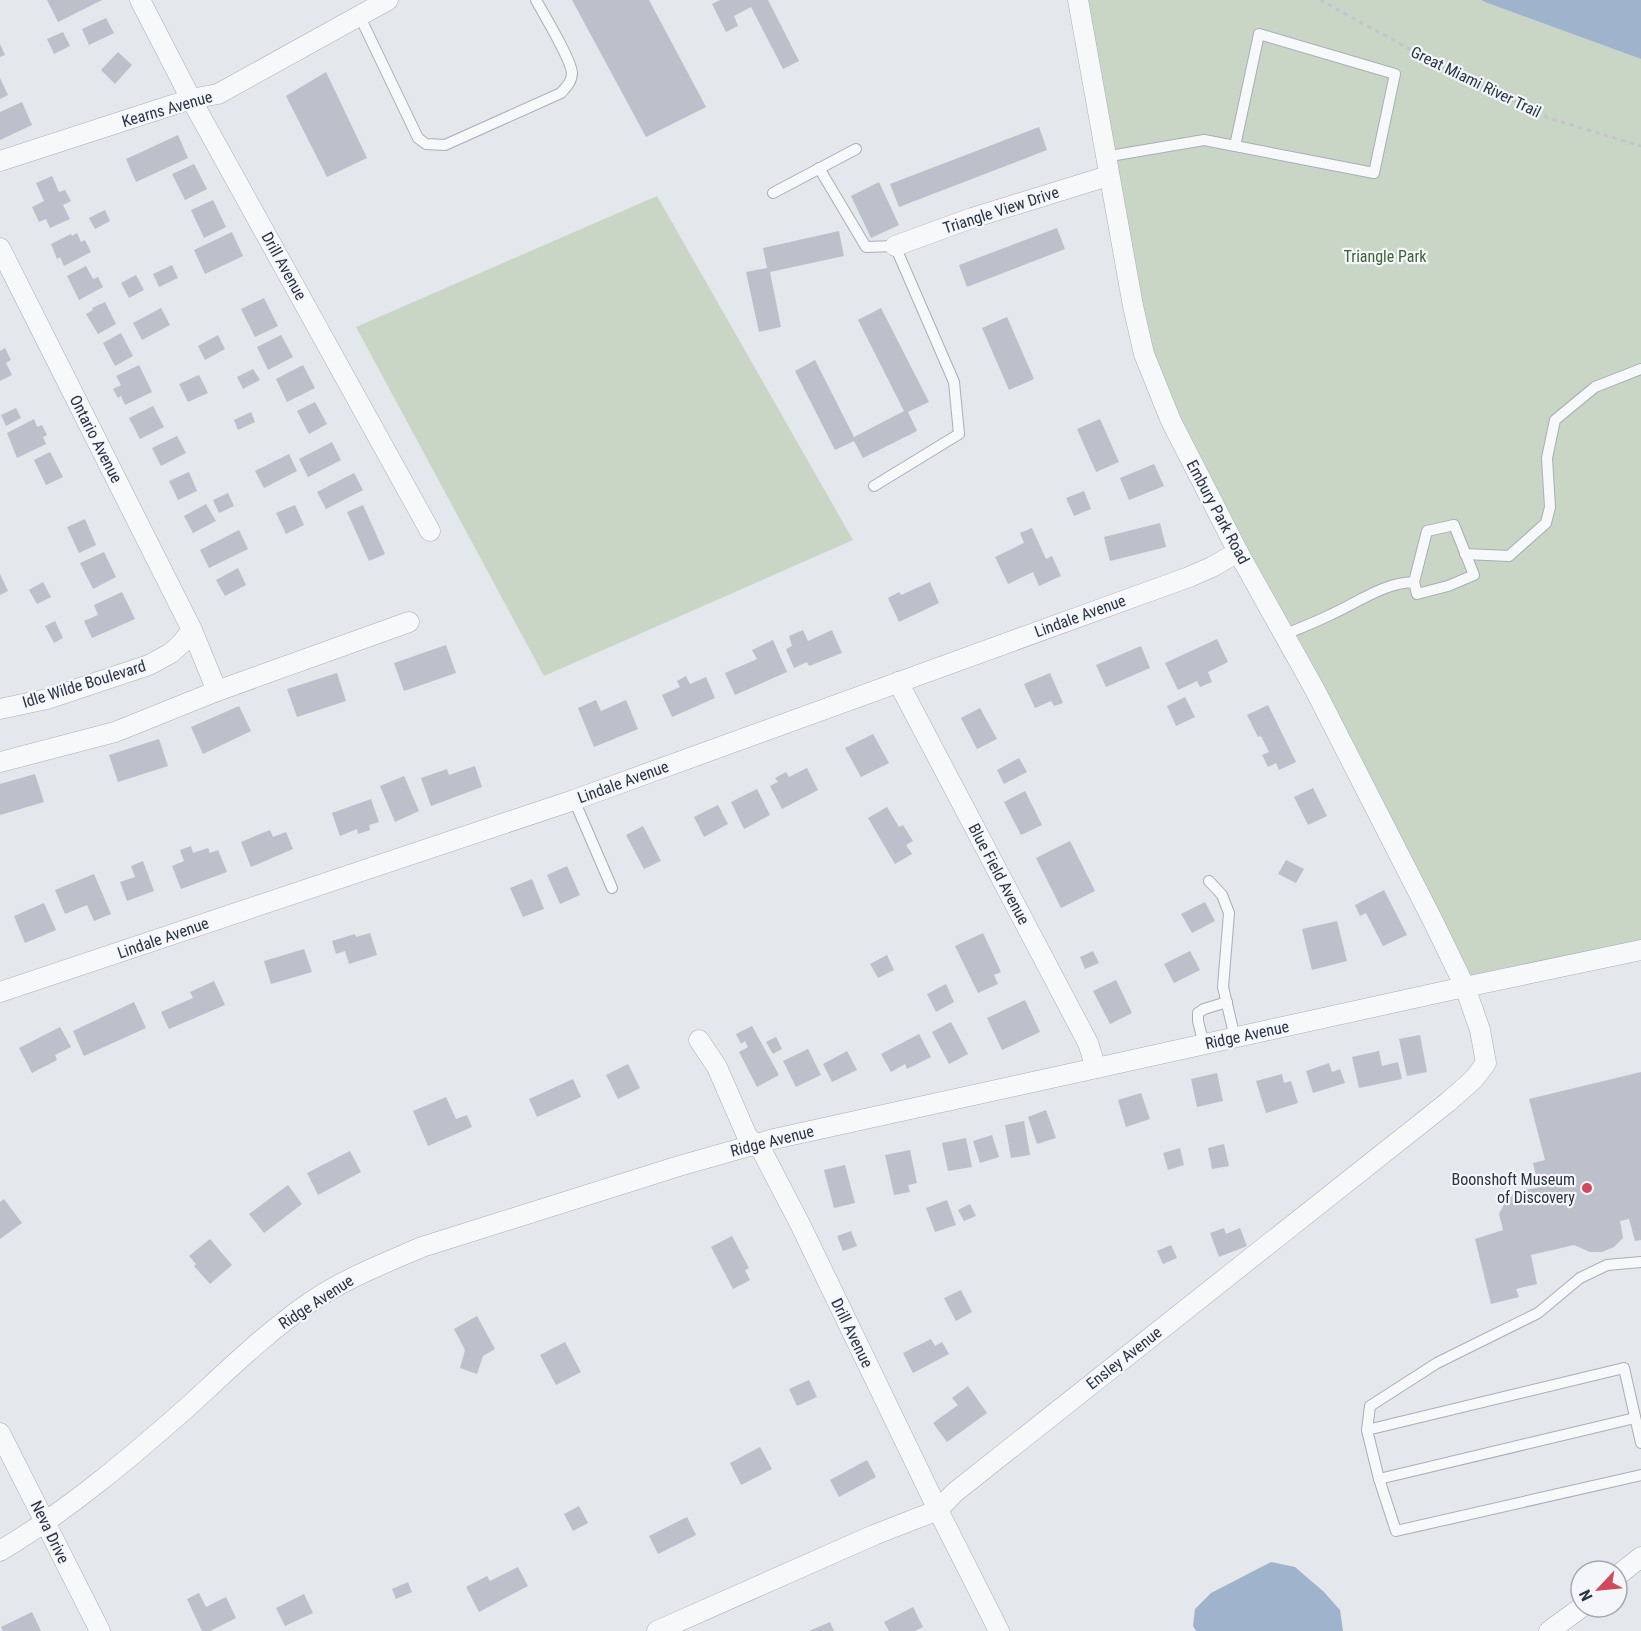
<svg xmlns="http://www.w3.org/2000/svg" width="1641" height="1631" viewBox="0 0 1641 1631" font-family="'Roboto Condensed',sans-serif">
<rect width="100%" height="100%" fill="#e4e7ec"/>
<g fill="#c9d6c5">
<path d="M1078,0H1481L1641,59V950L1465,987L1159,395Z"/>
<path d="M657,196L853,540L544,676L356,327Z"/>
</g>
<g fill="#9fb4cc">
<path d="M1481,0H1641V59L1485,2Z"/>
<path d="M1271,1562L1295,1567L1324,1592L1340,1610L1343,1631H1196L1193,1626L1195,1609L1211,1593Z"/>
</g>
<g fill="#bbc0ca">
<path d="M47,0H102L58,22Z"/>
<path d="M572,0H649L706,107L646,137Z"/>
<path d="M720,0H768L799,61L783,69L751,7L734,16L738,26L726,32L712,4Z"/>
<path d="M106,18L114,33L89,45L82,29Z"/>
<path d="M63,32L70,46L54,54L47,39Z"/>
<path d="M0,44L5,55L0,57Z"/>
<path d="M118,52L132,65L115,84L101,70Z"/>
<path d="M326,72L367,158L327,177L286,96Z"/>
<path d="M0,78L8,95L0,99Z"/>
<path d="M22,102L32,125L0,140V112Z"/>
<path d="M1039,127L1047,150L899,207L890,184Z"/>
<path d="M178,135L188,158L136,182L126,159Z"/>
<path d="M194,164L207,189L185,200L172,174Z"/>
<path d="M52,176L59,192L65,190L71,201L63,205L70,219L50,228L46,219L39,222L32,207L44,201L36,183Z"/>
<path d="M879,182L899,225L871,238L851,196Z"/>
<path d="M213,200L226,227L204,238L191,210Z"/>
<path d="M105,210L110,221L95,229L89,218Z"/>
<path d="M1057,228L1065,249L967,287L959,265Z"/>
<path d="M839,231L844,256L770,272L781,327L759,332L746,272L767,268L763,248Z"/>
<path d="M232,232L243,256L205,274L194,250Z"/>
<path d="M77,233L81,242L85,240L91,252L64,266L60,257L57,259L51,244L71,234L72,236Z"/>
<path d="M172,265L178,278L159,287L153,274Z"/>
<path d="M86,266L93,279L98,277L103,287L79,300L67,276Z"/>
<path d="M136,275L144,290L129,298L121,283Z"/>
<path d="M264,298L278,326L255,337L241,309Z"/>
<path d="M105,302L116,324L98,334L86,314L93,310L92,308Z"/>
<path d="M161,308L170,325L142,340L133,323Z"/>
<path d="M881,308L929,402L908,412L917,431L863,458L854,441L835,450L795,371L815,360L854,437L904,411L858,320Z"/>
<path d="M1007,317L1034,379L1009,390L982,328Z"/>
<path d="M121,333L133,356L115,366L103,343Z"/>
<path d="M218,335L225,349L205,360L198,346Z"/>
<path d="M281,335L293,357L268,370L257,347Z"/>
<path d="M5,348L11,360L6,363L12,375L0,381V351Z"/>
<path d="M139,365L152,392L125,405L121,396L118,398L113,389L121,385L116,376Z"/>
<path d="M303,365L315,388L287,402L276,379Z"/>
<path d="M253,369L260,380L243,389L237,377Z"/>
<path d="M199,375L208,393L188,402L179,384Z"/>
<path d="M315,402L327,424L309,434L297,411Z"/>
<path d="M153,406L164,427L140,439L129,418Z"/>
<path d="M16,408L21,418L6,426L1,415Z"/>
<path d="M251,412L255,422L238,430L234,420Z"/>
<path d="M34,419L37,427L42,425L47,435L43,437L46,444L17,458L7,433Z"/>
<path d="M1100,419L1119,462L1096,472L1077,429Z"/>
<path d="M177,436L186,453L161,466L152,448Z"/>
<path d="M332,442L341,460L308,477L299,459Z"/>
<path d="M50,452L63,477L46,485L34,460Z"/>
<path d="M289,454L297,471L264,488L255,471Z"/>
<path d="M1154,464L1164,486L1129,500L1120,478Z"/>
<path d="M189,472L197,491L178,500L169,481Z"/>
<path d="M354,473L363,490L326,509L317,492Z"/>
<path d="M1084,491L1091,509L1074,516L1066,498Z"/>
<path d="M228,493L234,506L219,513L213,500Z"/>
<path d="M206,504L216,521L193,533L184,516Z"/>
<path d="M295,505L304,525L286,534L276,513Z"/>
<path d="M363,505L385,554L369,561L347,512Z"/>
<path d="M85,519L96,545L79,553L67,527Z"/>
<path d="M1160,523L1166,547L1110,561L1104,537Z"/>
<path d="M1032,528L1046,559L1052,556L1061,576L1039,586L1033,572L1008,584L995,557L1024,543L1020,533Z"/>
<path d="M239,530L248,549L209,568L200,550Z"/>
<path d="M104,552L116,577L93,589L80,563Z"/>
<path d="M238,568L246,585L225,596L216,580Z"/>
<path d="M0,574L8,591L0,595Z"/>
<path d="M43,582L51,597L37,604L29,590Z"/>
<path d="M930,582L939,603L899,622L888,598L899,592L901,595Z"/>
<path d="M122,592L135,619L92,638L84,621L98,615L94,605Z"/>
<path d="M55,621L63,638L54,643L45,626Z"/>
<path d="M803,630L808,641L832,630L842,653L809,666L807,662L794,668L786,649L792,646L789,636Z"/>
<path d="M1217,639L1228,662L1208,672L1212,682L1200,687L1197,681L1178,690L1165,663Z"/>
<path d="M773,640L787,672L735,695L725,673L757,659L752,650Z"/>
<path d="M446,645L456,673L404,691L394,663Z"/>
<path d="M1141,646L1150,668L1106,687L1096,665Z"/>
<path d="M337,673L346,701L297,717L287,689Z"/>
<path d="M1050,673L1063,703L1054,706L1051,701L1035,708L1024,684Z"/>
<path d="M686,676L690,684L706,677L715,698L672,717L662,695L680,687L677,681Z"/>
<path d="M1185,697L1195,717L1176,726L1167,706Z"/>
<path d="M596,700L601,711L626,700L638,729L594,747L578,708Z"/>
<path d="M1268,705L1296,762L1279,770L1276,763L1268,767L1262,755L1269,752L1261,736L1258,737L1247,715Z"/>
<path d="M239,706L251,731L203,754L191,727Z"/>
<path d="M980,708L997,739L977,749L961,718Z"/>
<path d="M873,734L889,763L861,777L845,748Z"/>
<path d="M159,739L168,766L118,782L109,755Z"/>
<path d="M1019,758L1027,772L1004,784L997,770Z"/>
<path d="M475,766L482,787L431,806L421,778L447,769L449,775Z"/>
<path d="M807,768L818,790L782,809L770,786L778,782L775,778L786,772L789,777Z"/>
<path d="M35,774L44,802L0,815V784Z"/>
<path d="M404,776L419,811L395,822L380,786Z"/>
<path d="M1313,788L1327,816L1308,825L1294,797Z"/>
<path d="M757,789L770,815L744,829L731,802Z"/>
<path d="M1025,791L1042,825L1021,835L1004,802Z"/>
<path d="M371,799L379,822L369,825L370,830L358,834L357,829L340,836L332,813Z"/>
<path d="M718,805L728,824L704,837L694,817Z"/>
<path d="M887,807L899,827L903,825L913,841L906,845L912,854L895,864L868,818Z"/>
<path d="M643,826L661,861L644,869L626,835Z"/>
<path d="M270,830L273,837L286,832L293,849L251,867L241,842Z"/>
<path d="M1070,841L1095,891L1061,908L1036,858Z"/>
<path d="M191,846L193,853L208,848L210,853L218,850L227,872L181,889L172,866L184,861L180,850Z"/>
<path d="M1286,860L1304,869L1296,883L1278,874Z"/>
<path d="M143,861L154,891L127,901L120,882L135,877L131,866Z"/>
<path d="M567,866L580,895L560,904L547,875Z"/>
<path d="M94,874L111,914L94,921L87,905L65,914L55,890Z"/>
<path d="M532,879L544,909L523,917L510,888Z"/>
<path d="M1384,890L1407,935L1383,946L1366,913L1360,916L1355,905Z"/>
<path d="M1205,902L1215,921L1192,933L1181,914Z"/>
<path d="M44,903L56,930L25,943L14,916Z"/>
<path d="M1337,921L1347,961L1312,970L1302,929Z"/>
<path d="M370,933L377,955L349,964L345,951L336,954L332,941L355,934L356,937Z"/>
<path d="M983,933L1001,972L994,975L998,984L978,993L955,946Z"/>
<path d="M304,949L312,972L271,984L264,961Z"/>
<path d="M1093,951L1099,963L1085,969L1080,957Z"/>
<path d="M1190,951L1200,970L1174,983L1164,964Z"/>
<path d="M887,955L894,970L878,978L870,964Z"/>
<path d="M1116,980L1132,1013L1110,1024L1093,991Z"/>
<path d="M214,981L225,1005L169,1029L161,1012L193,998L190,992Z"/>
<path d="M946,984L954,1002L936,1012L927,994Z"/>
<path d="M1025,1000L1040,1032L1002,1050L987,1018Z"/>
<path d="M134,1002L146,1028L84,1056L73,1031Z"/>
<path d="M951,1022L968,1054L949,1064L932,1032Z"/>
<path d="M752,1026L779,1075L757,1087L739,1052L748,1047L745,1041L741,1044L736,1034Z"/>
<path d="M60,1027L71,1047L55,1055L57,1060L32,1073L19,1048Z"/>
<path d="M919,1034L931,1057L907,1069L905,1064L891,1072L881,1054Z"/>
<path d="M1420,1035L1427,1072L1407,1076L1399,1039Z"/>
<path d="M776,1037L782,1049L773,1054L766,1042Z"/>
<path d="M808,1049L821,1075L796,1087L783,1061Z"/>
<path d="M847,1051L857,1070L832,1082L823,1064Z"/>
<path d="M1379,1051L1382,1066L1398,1062L1402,1079L1359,1088L1352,1057Z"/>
<path d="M1329,1063L1332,1072L1340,1069L1345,1083L1313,1093L1306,1071Z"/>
<path d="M628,1064L640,1088L618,1099L606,1075Z"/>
<path d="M1641,1072V1240L1635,1241L1629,1219L1620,1221L1623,1238L1614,1247L1602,1252H1590L1574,1245L1531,1255L1537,1284L1516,1289L1519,1297L1491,1304L1475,1239L1503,1230L1499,1214L1507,1199L1516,1192L1550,1185L1549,1178L1537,1180L1533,1163L1545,1160L1529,1099Z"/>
<path d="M1217,1073L1223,1101L1197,1107L1191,1079Z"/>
<path d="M1282,1074L1284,1083L1291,1081L1298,1103L1266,1113L1256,1081Z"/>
<path d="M573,1079L581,1097L537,1117L529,1099Z"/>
<path d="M1141,1093L1150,1119L1126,1127L1118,1100Z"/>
<path d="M446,1097L456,1119L467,1115L472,1127L428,1146L413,1111Z"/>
<path d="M1046,1110L1056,1138L1037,1144L1028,1117Z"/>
<path d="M1024,1121L1030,1155L1011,1158L1005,1125Z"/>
<path d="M992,1135L999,1157L980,1163L973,1141Z"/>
<path d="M966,1138L972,1167L948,1171L942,1143Z"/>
<path d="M1224,1144L1229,1166L1212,1169L1208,1148Z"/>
<path d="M1180,1148L1184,1165L1168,1170L1163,1153Z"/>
<path d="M910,1150L917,1183L908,1185L910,1192L894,1195L885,1155Z"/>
<path d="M350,1151L361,1172L318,1195L307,1173Z"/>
<path d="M845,1165L855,1203L834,1208L824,1170Z"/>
<path d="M288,1185L302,1204L264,1233L249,1214Z"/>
<path d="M4,1199L22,1223L0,1239V1202Z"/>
<path d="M947,1200L956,1225L935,1232L926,1208Z"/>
<path d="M970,1204L976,1216L964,1221L958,1210Z"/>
<path d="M1224,1228L1226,1234L1240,1228L1247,1246L1219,1257L1210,1233Z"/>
<path d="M851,1231L857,1246L843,1251L837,1236Z"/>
<path d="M732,1236L749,1268L745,1270L750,1280L733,1289L711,1247Z"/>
<path d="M210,1239L232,1265L210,1284L194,1266L196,1264L189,1256Z"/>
<path d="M1171,1245L1177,1258L1163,1264L1157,1251Z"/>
<path d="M961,1290L972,1312L956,1321L944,1298Z"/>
<path d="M477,1316L495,1349L483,1356L477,1374L460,1368L465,1350L454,1329Z"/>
<path d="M931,1339L935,1346L942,1342L949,1354L913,1373L903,1353Z"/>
<path d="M565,1342L581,1372L556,1385L540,1355Z"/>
<path d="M809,1380L817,1397L797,1406L789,1389Z"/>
<path d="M968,1386L987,1413L947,1442L933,1423L958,1405L952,1398Z"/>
<path d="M760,1447L772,1469L741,1485L730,1463Z"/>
<path d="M867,1460L876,1477L839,1497L830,1480Z"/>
<path d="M579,1506L588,1523L573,1531L564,1514Z"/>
<path d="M687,1517L696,1535L658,1554L649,1536Z"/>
<path d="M518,1567L528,1586L479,1612L466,1587L487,1576L490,1581Z"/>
<path d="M408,1582L412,1592L396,1599L392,1589Z"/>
<path d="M199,1593L206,1607L226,1597L236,1618L210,1631H202L187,1599Z"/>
<path d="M304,1594L313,1613L285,1626L276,1608Z"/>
<path d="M913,1607L923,1627L915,1631H889L884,1622Z"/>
<path d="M32,1612L41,1631H3L1,1627Z"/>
<path d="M830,1622L834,1631H809Z"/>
</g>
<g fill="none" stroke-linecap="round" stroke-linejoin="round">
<defs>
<g id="service">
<path d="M360,17L418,138L426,144L445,145L561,93C566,87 572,82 572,73C571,59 544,15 536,0"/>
<path d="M1104,157L1204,140L1374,173L1395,74L1259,34L1235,146"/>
<path d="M819,168L866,247L895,246L954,382L959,434L874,486"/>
<path d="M773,193L856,149"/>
<path d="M1465,554L1509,556L1546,523L1550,507L1547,458L1555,420L1595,387L1641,369"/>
<path d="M1284,635C1300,628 1316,622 1332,614C1359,602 1383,583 1414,582L1427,531L1454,525L1474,575L1448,586L1417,594L1414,582"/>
<path d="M574,800L612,888"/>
<path d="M1209,881L1222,895L1229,913L1223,987L1235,1038"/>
<path d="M1204,1045L1198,1021V1013L1204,1009L1227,1002"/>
<path d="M1641,1262L1607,1265L1580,1278L1538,1313L1437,1363L1370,1406L1367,1430L1379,1479L1396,1531L1641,1475"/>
<path d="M1367,1430L1624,1368L1641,1443"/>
<path d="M1379,1479L1635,1418"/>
</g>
<g id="minor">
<path d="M140,0L191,99L430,531"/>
<path d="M0,161L191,99L218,94L388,0"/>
<path d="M895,246L972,218L1108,176"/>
<path d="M0,248L192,630L217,691L115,732L0,762"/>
<path d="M898,682L1088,1043L1096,1068"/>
<path d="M217,691L409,622"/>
<path d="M0,709L47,699L149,665L171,653L181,644L192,630"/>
<path d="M0,992L574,800L1189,577L1212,567L1238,552"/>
<path d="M699,1040L717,1067L747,1136L762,1151L800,1224L938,1510L999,1631"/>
<path d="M0,1433L100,1631"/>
<path d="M0,1551C70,1509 130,1458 191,1404C230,1368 268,1331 312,1301C346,1278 385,1263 422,1247L679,1166L774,1139L1446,991L1641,950"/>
<path d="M1617,1576L1641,1557"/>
<path d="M657,1631L874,1535L938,1510L954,1493L1448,1102L1474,1079L1486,1063L1480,1030L1465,987L1433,921L1315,690L1238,552L1171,421L1144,354L1133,306L1078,0"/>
<path d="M1549,1631L1582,1607"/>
</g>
</defs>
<use href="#service" stroke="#a9aeb7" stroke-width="12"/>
<use href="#minor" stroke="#a9aeb7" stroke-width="21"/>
<path stroke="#c2c5cb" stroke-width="3" stroke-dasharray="4.5 4.5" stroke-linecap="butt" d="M1320,0L1432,61L1549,118L1641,146"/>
<use href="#service" stroke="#f7f8fa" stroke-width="10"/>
<use href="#minor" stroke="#f7f8fa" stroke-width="20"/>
</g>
<circle fill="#d1495b" stroke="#f4f6f9" stroke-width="2" cx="1587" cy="1188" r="6"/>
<g text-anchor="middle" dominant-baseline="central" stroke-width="4.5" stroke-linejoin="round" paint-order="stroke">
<g font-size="16" fill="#2b3445" stroke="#f4f6f9">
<text transform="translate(1476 82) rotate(26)">Great Miami River Trail</text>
<text transform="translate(167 109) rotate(-16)">Kearns Avenue</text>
<text transform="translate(1001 210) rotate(-18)">Triangle View Drive</text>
<text transform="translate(284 266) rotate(61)">Drill Avenue</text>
<text transform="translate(96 439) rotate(63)">Ontario Avenue</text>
<text transform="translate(1218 512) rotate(62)">Embury Park Road</text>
<text transform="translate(1080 616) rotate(-20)">Lindale Avenue</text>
<text transform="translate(84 684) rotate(-17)">Idle Wilde Boulevard</text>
<text transform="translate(623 782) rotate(-20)">Lindale Avenue</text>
<text transform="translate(999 874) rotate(62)">Blue Field Avenue</text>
<text transform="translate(163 938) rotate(-19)">Lindale Avenue</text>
<text transform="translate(1247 1035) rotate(-12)">Ridge Avenue</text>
<text transform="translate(772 1141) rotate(-14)">Ridge Avenue</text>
<text transform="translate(316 1302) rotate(-33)">Ridge Avenue</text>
<text transform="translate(852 1333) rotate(64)">Drill Avenue</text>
<text transform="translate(1124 1358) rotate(-38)">Ensley Avenue</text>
<text transform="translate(50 1532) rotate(64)">Neva Drive</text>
</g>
<g font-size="16" fill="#3f6138" stroke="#f4f6f9">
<text x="1385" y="256">Triangle Park</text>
</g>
<g font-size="16" fill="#2b3445" stroke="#f4f6f9" text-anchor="end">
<text x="1575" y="1179">Boonshoft Museum<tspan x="1575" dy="18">of Discovery</tspan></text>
</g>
</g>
<g transform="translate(1599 1589) rotate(244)"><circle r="28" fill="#f4f6f9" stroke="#a4a8b1" stroke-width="1.5"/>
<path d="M0-4.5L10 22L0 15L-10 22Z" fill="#d1495b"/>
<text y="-9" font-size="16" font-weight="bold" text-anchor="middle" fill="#2b3445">N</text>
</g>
</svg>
